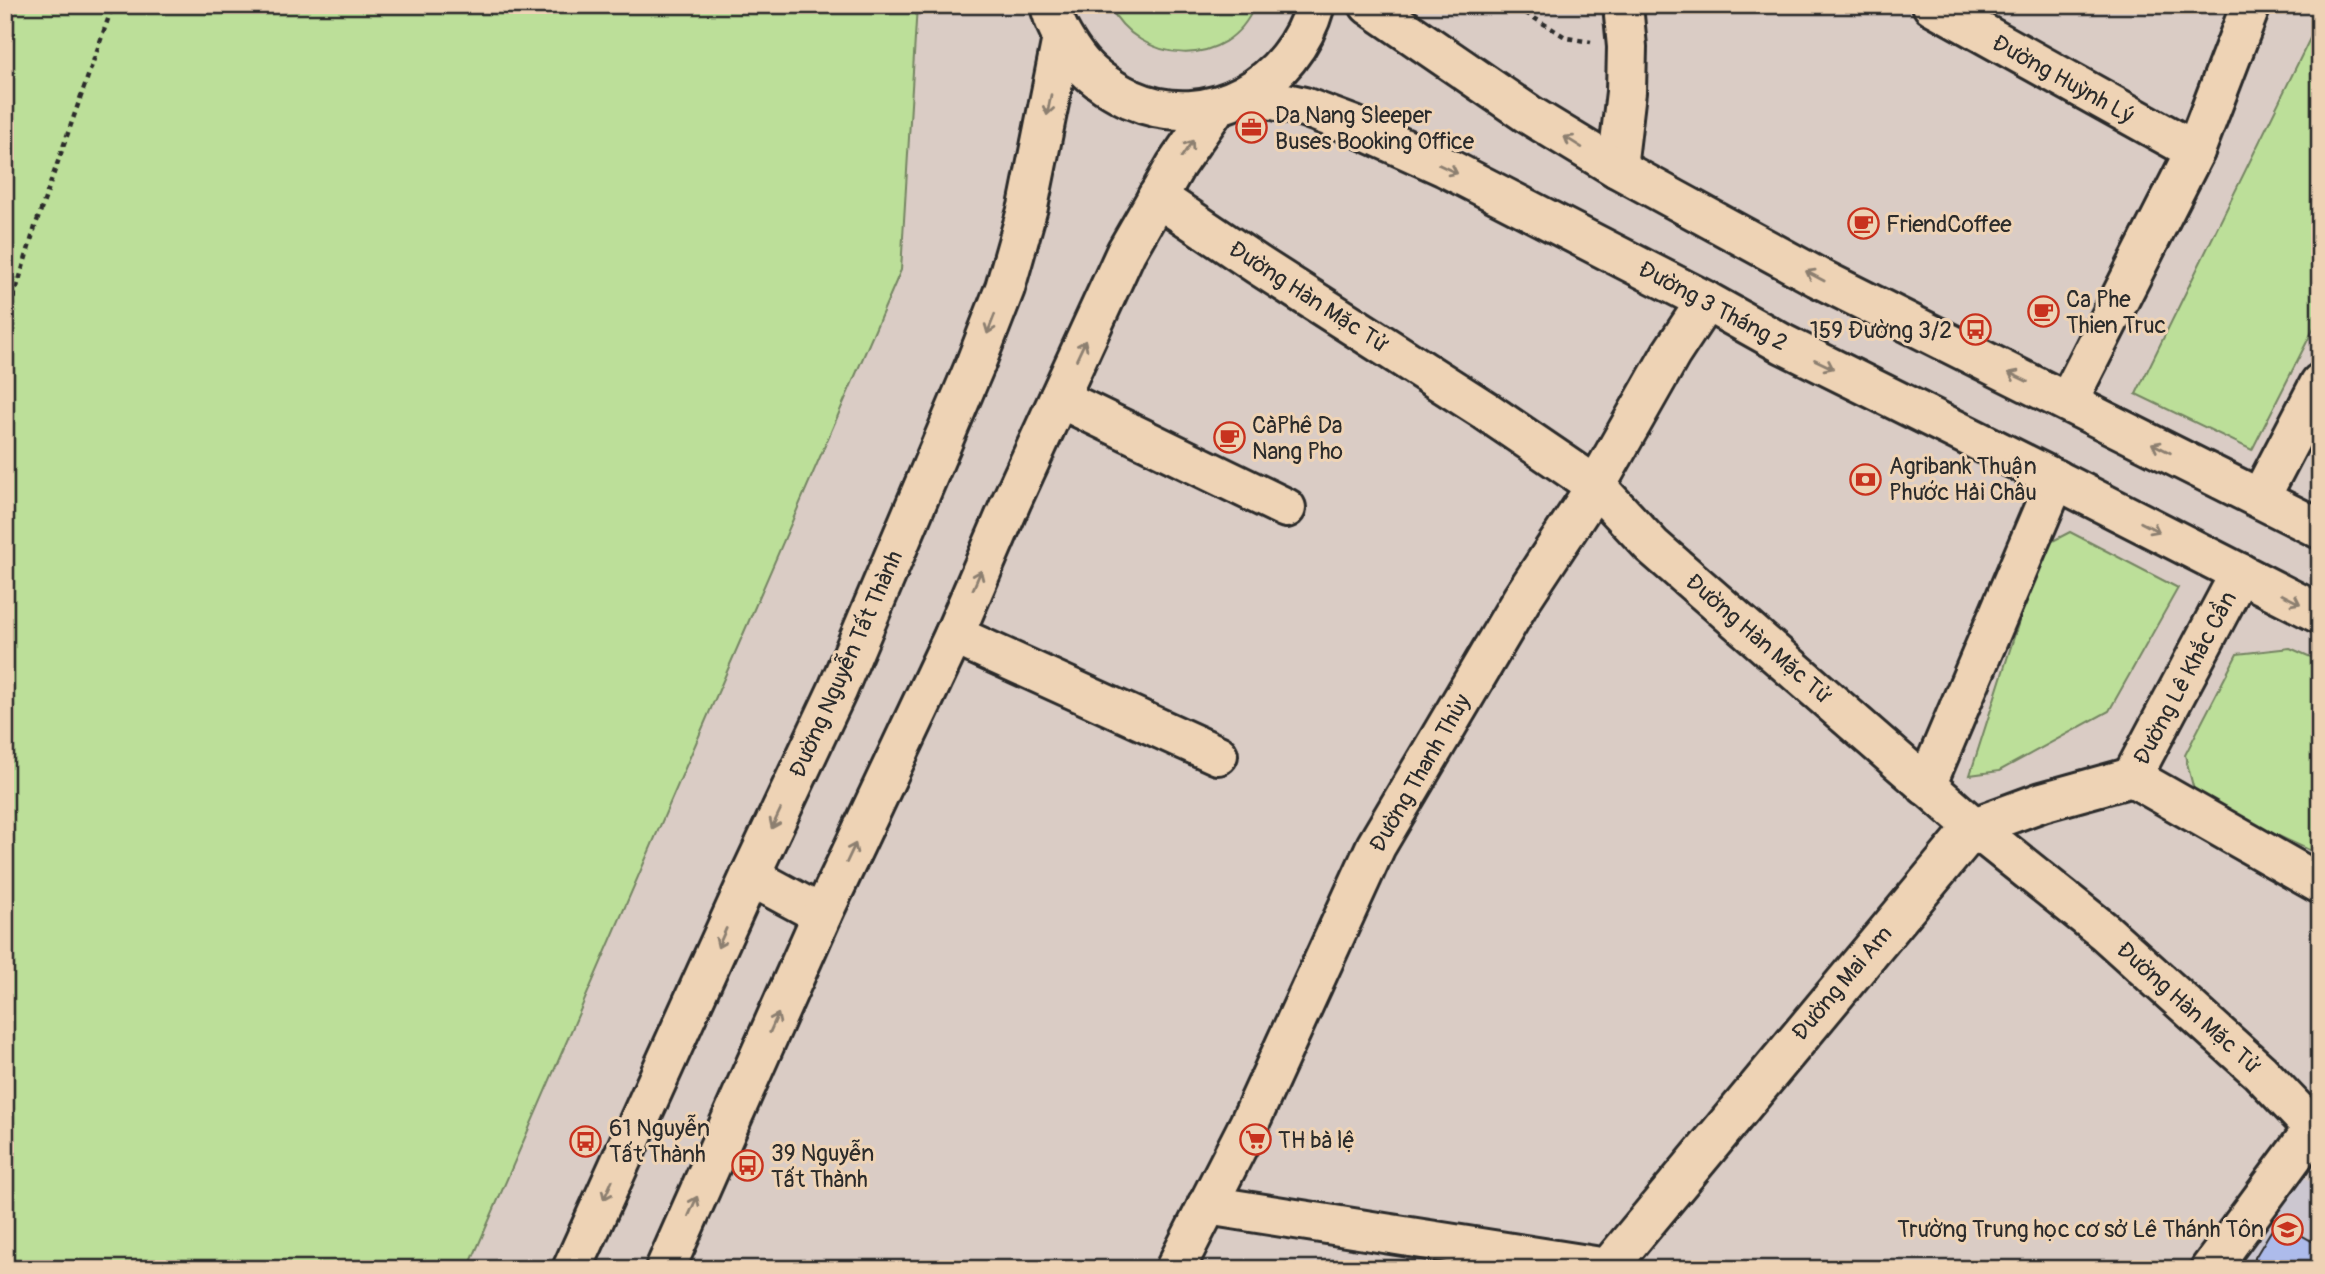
<svg xmlns="http://www.w3.org/2000/svg" width="2325" height="1274" viewBox="0 0 2325 1274" font-family="Pangolin,sans-serif">
<rect width="100%" height="100%" fill="#daccc5"/>
<filter id="ink" filterUnits="userSpaceOnUse"><feTurbulence type="fractalNoise" baseFrequency=".0143" numOctaves="2"/><feDisplacementMap in="SourceGraphic" scale="14" xChannelSelector="R" yChannelSelector="G"/><feConvolveMatrix kernelMatrix="1 2 1 2 8 2 1 2 1" color-interpolation-filters="sRGB"/></filter>
<g filter="url(#ink)">
<path fill="#ccc7d0" d="M2295,1169L2320,1190V1269H2227Z"/>
<g fill="#bcdf99" stroke="#748562" stroke-width="2">
<path d="M5,5H917L901,270L468,1269H5Z"/>
<path d="M1109,5H1255C1228,72 1139,65 1109,5Z"/>
<path d="M2320,18V316L2252,450L2136,394Z"/>
<path d="M2070,532L2178,588L2109,711L1999,771L1970,775L2043,546Z"/>
<path d="M2290,648L2320,661V855L2196,798L2185,755L2237,654Z"/>
</g>
<path fill="#adbbeb" stroke="#2b2b2b" stroke-width="2" d="M2277,1221L2320,1246V1255L2311,1269H2248Z"/>
<g fill="none" stroke-linecap="round" stroke-linejoin="round">
<defs>
<g id="minor">
<path d="M1932,5L2195,151"/>
<path d="M1617,168L1626,92L1627,47L1623,5"/>
<path d="M1157,197L1258,265L1486,411L1596,486L1652,546L1974,827L2105,932L2260,1072L2320,1135"/>
<path d="M1059,398L1286,508"/>
<path d="M2068,401L2195,151L2251,5"/>
<path d="M2260,498L2320,383"/>
<path d="M954,635L1218,755"/>
<path d="M2132,777L2240,573"/>
<path d="M2132,777L2320,884"/>
<path d="M1926,786L2056,479"/>
<path d="M1207,1205L1607,1268"/>
<path d="M1175,1269L1249,1124L1376,846L1523,597L1596,486L1671,354L1706,301"/>
<path d="M1607,1269L1974,827L2042,802L2132,777"/>
<path d="M2210,1269L2314,1128"/>
</g>
<g id="major">
<path d="M1050,5C1054,25 1065,42 1076,57C1090,76 1110,89 1131,99C1209,134 1293,84 1315,5"/>
<path d="M1369,5L1528,114L1617,168L1817,277L2320,529"/>
<path d="M1247,94L1304,107L1352,125L1445,167L1706,301L1783,344L2069,486L2320,614"/>
<path d="M750,876L822,915"/>
<path d="M572,1269L750,876L837,691L975,365L1005,288L1028,207L1062,38"/>
<path d="M665,1269L822,915L954,635L1012,500L1126,252L1176,165L1217,106"/>
</g>
</defs>
<use href="#minor" stroke="#2b2b2b" stroke-width="44"/>
<use href="#major" stroke="#2b2b2b" stroke-width="44"/>
<g stroke="#2b2b2b" stroke-width="4.5" stroke-dasharray="5 5" stroke-linecap="butt">
<path d="M1519,5L1526,13L1567,38L1591,42"/>
<path d="M5,327L35,227L113,5"/>
</g>
<use href="#minor" stroke="#eed3b5" stroke-width="38"/>
<use href="#major" stroke="#eed3b5" stroke-width="38"/>
</g>
<defs><path id="oneway-shaft" d="M-6 0H5M1.5-3L5.5 0L1.5 3" fill="none" stroke-width="1.6" stroke-linecap="round" stroke-linejoin="round" transform="scale(1.75)"/></defs>
<g stroke="#8c7f70">
<use href="#oneway-shaft" transform="translate(1049 105) rotate(101)"/>
<use href="#oneway-shaft" transform="translate(1573 142) rotate(-148)"/>
<use href="#oneway-shaft" transform="translate(1187 149) rotate(-55)"/>
<use href="#oneway-shaft" transform="translate(1448 169) rotate(26)"/>
<use href="#oneway-shaft" transform="translate(1815 276) rotate(-152)"/>
<use href="#oneway-shaft" transform="translate(991 324) rotate(111)"/>
<use href="#oneway-shaft" transform="translate(1081 350) rotate(-65)"/>
<use href="#oneway-shaft" transform="translate(1824 364) rotate(26)"/>
<use href="#oneway-shaft" transform="translate(2018 377) rotate(-154)"/>
<use href="#oneway-shaft" transform="translate(2161 448) rotate(-153)"/>
<use href="#oneway-shaft" transform="translate(2150 527) rotate(27)"/>
<use href="#oneway-shaft" transform="translate(977 580) rotate(-67)"/>
<use href="#oneway-shaft" transform="translate(2291 599) rotate(27)"/>
<use href="#oneway-shaft" transform="translate(776 819) rotate(115)"/>
<use href="#oneway-shaft" transform="translate(851 853) rotate(-65)"/>
<use href="#oneway-shaft" transform="translate(722 938) rotate(114)"/>
<use href="#oneway-shaft" transform="translate(774 1023) rotate(-66)"/>
<use href="#oneway-shaft" transform="translate(608 1190) rotate(114)"/>
<use href="#oneway-shaft" transform="translate(693 1206) rotate(-66)"/>
</g>
</g>
<defs>
<symbol id="office-ring" viewBox="-11 -11 22 22"><circle r="9.5" fill="#eed3b5" stroke="#c8321e" stroke-width="1.5"/><path d="M-6-3h4V-5.5h4V-3h4V5H-6ZM-1-4.5V-3h2v-1.5ZM-6 0V1H6V0Z" fill="#c8321e"/></symbol>
<symbol id="cafe-ring" viewBox="-11 -11 22 22"><circle r="9.5" fill="#eed3b5" stroke="#c8321e" stroke-width="1.5"/><path d="M-5.5-4.5H6V0H3Q3 3.5 0 3.5H-2.5Q-5.5 3.5-5.5 0ZM3-3.2v2h1.7v-2ZM-6 4.5H4V6H-6Z" fill="#c8321e"/></symbol>
<symbol id="bus-ring" viewBox="-11 -11 22 22"><circle r="9.5" fill="#eed3b5" stroke="#c8321e" stroke-width="1.5"/><path d="M-5-6H5V4H4V6H2V4H-2V6H-4V4H-5ZM-3.5-4V0h7V-4ZM-3.5 1.2v1.5H-2V1.2ZM2 1.2v1.5H3.5V1.2Z" fill="#c8321e"/></symbol>
<symbol id="bank-ring" viewBox="-11 -11 22 22"><circle r="9.5" fill="#eed3b5" stroke="#c8321e" stroke-width="1.5"/><path d="M-6-4H6V4H-6ZM0-2.3a2.3 2.3 0 1 0 0 4.6a2.3 2.3 0 1 0 0-4.6Z" fill="#c8321e"/></symbol>
<symbol id="supermarket-ring" viewBox="-11 -11 22 22"><circle r="9.5" fill="#eed3b5" stroke="#c8321e" stroke-width="1.5"/><path d="M-6-5.5h2.5l.6 2H6L4.5 2H-2.5L-4.4-4H-6ZM-1.5 3.2a1.3 1.3 0 1 0 .1 0ZM3 3.2a1.3 1.3 0 1 0 .1 0Z" fill="#c8321e"/></symbol>
<symbol id="school-ring" viewBox="-11 -11 22 22"><circle r="9.5" fill="#eed3b5" stroke="#c8321e" stroke-width="1.5"/><path d="M0-5L7-2L0 1L-7-2ZM-4 1L0 2.5L4 1V4Q0 6-4 4Z" fill="#c8321e"/></symbol>
</defs>
<g fill-rule="evenodd">
<use href="#office-ring" x="1234" y="110" width="35" height="35"/>
<use href="#cafe-ring" x="1846" y="206" width="35" height="35"/>
<use href="#cafe-ring" x="2026" y="294" width="35" height="35"/>
<use href="#bus-ring" x="1958" y="312" width="35" height="35"/>
<use href="#cafe-ring" x="1212" y="420" width="35" height="35"/>
<use href="#bank-ring" x="1848" y="462" width="35" height="35"/>
<use href="#supermarket-ring" x="1238" y="1122" width="35" height="35"/>
<use href="#bus-ring" x="568" y="1124" width="35" height="35"/>
<use href="#bus-ring" x="730" y="1148" width="35" height="35"/>
<use href="#school-ring" x="2270" y="1212" width="35" height="35"/>
</g>
<g text-anchor="middle" dominant-baseline="central" stroke-width="6" stroke-linejoin="round" paint-order="stroke">
<g font-size="23" fill="#2b2b2b" stroke="#eed3b5">
<text transform="translate(2063 79) rotate(29)">Đường Huỳnh Lý</text>
<text transform="translate(1309 297) rotate(33)">Đường Hàn Mặc Tử</text>
<text transform="translate(1713 306) rotate(28)">Đường 3 Tháng 2</text>
<text transform="translate(1759 639) rotate(41)">Đường Hàn Mặc Tử</text>
<text transform="translate(846 664) rotate(-66)">Đường Nguyễn Tất Thành</text>
<text transform="translate(2185 678) rotate(-62)">Đường Lê Khắc Cần</text>
<text transform="translate(1420 773) rotate(-60)">Đường Thanh Thủy</text>
<text transform="translate(1842 983) rotate(-50)">Đường Mai Am</text>
<text transform="translate(2189 1008) rotate(42)">Đường Hàn Mặc Tử</text>
</g>
<g font-size="23" fill="#2b2b2b" stroke="#eed3b5" text-anchor="start">
<text x="1275" y="115">Da Nang Sleeper<tspan x="1275" dy="26">Buses Booking Office</tspan></text>
<text x="1886" y="224">FriendCoffee</text>
<text x="2066" y="299">Ca Phe<tspan x="2066" dy="26">Thien Truc</tspan></text>
<text x="1952" y="330" text-anchor="end">159 Đường 3/2</text>
<text x="1252" y="425">CàPhê Da<tspan x="1252" dy="26">Nang Pho</tspan></text>
<text x="1889" y="466">Agribank Thuận<tspan x="1889" dy="26">Phước Hải Châu</tspan></text>
<text x="609" y="1128">61 Nguyễn<tspan x="609" dy="26">Tất Thành</tspan></text>
<text x="1278" y="1140">TH bà lệ</text>
<text x="771" y="1153">39 Nguyễn<tspan x="771" dy="26">Tất Thành</tspan></text>
<text x="2264" y="1229" text-anchor="end">Trường Trung học cơ sở Lê Thánh Tôn</text>
</g>
</g>
<rect width="2325" height="1274" fill="none" stroke="#eed3b5" stroke-width="28"/>
<rect x="14" y="14" width="2297" height="1246" fill="none" stroke="#2b2b2b" stroke-width="2.5" filter="url(#ink)"/>
</svg>
